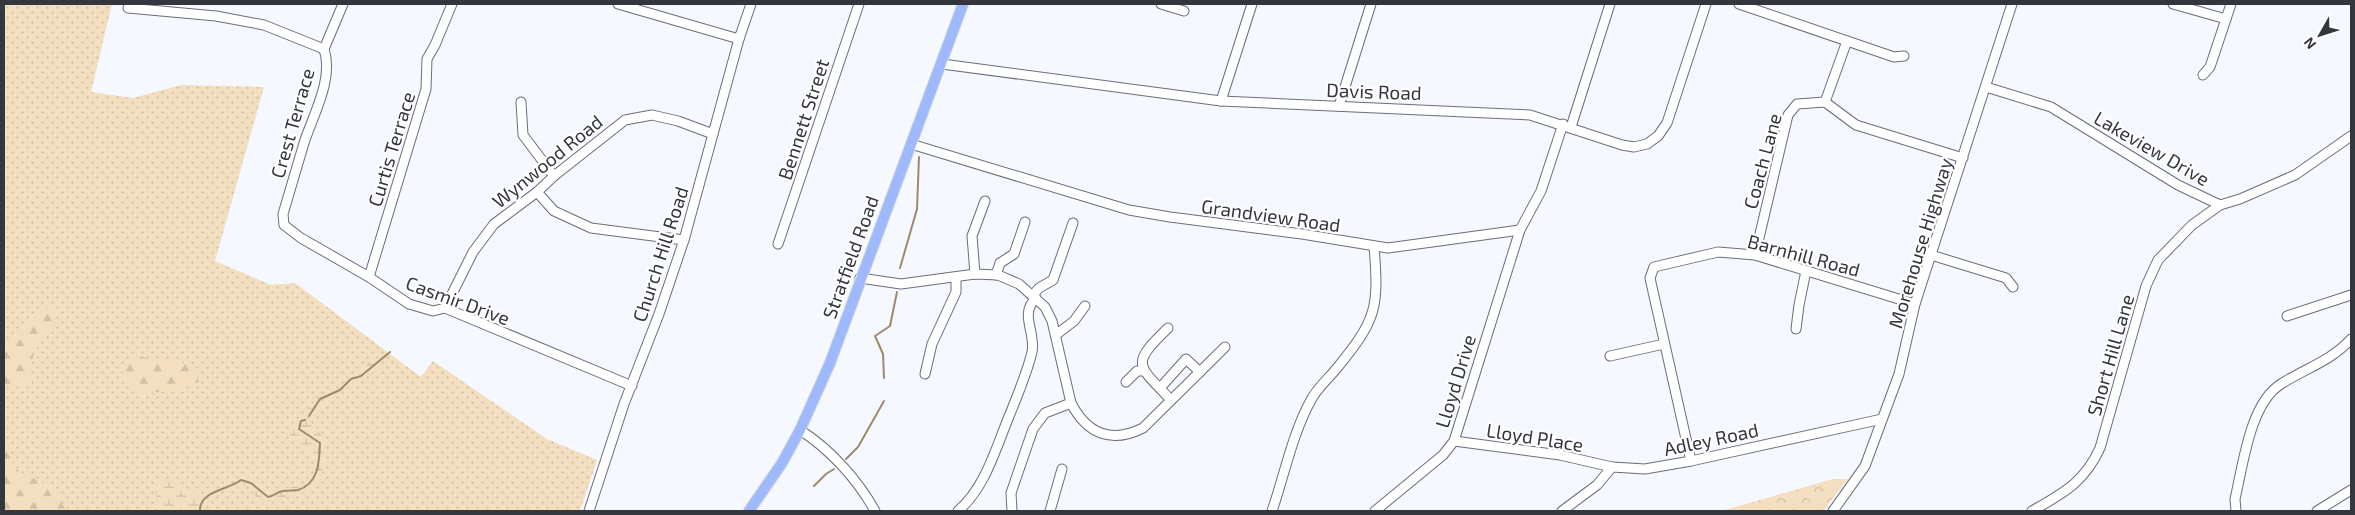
<svg xmlns="http://www.w3.org/2000/svg" width="2355" height="515" viewBox="0 0 2355 515" font-family="'Exo 2',sans-serif">
<defs>
<pattern id="grass-dots" width="8" height="8" patternUnits="userSpaceOnUse" patternTransform="scale(1.25)"><rect width="8" height="8" fill="#f3dfbf"/><path d="M2 2h.1M6 6h.1" fill="none" stroke="#d1c0a5" stroke-width="1.8" stroke-linecap="round"/></pattern>
<pattern id="forest-firs" width="22" height="20" patternUnits="userSpaceOnUse" patternTransform="scale(1.25)"><rect width="22" height="20" fill="#f3dfbf"/><path d="M5 1l3.5 6h-7zM16 11l3.5 6h-7z" fill="#d1c0a5"/></pattern>
<pattern id="wetland-marsh" width="20" height="14" patternUnits="userSpaceOnUse" patternTransform="scale(1.25)"><rect width="20" height="14" fill="#f3dfbf"/><path d="M1 5h8M5 5V1M11 12h8M15 12V8" fill="none" stroke="#d1c0a5"/></pattern>
<pattern id="park-crowns" width="20" height="18" patternUnits="userSpaceOnUse" patternTransform="scale(1.25)"><rect width="20" height="18" fill="#f3dfbf"/><path d="M2 6a3 3 0 1 1 6 0M12 15a3 3 0 1 1 6 0" fill="none" stroke="#d1c0a5"/></pattern>
</defs>
<rect width="100%" height="100%" fill="#f5f8fe"/>
<path fill="url(#grass-dots)" d="M4,4H112L91,92L133,98L181,85L264,87L215,261L271,285L295,283L421,377L433,361L547,439L597,460L580,511H4Z"/>
<g fill="url(#forest-firs)">
<path d="M45,307L53,309C58,329 43,334 35,351C30,362 33,378 26,386H4V345Z"/>
<path d="M140,356L157,362L174,359L190,366L195,370L199,382L176,390L140,394L128,385L122,372L127,362Z"/>
<path d="M4,442H8C11,480 27,471 52,488C58,492 62,504 66,511H4Z"/>
</g>
<g fill="url(#wetland-marsh)">
<path d="M375,359L380,362L381,369L357,379L350,386L341,390L313,416L306,414L311,404L331,396L344,383L359,375L369,362Z"/>
<path d="M299,419L305,420L326,439C326,446 324,452 324,459C323,498 287,495 259,504L253,491L245,484H239L237,479C251,471 255,487 268,489C279,490 306,487 312,477C314,473 316,466 314,462C310,453 295,448 289,433L291,425Z"/>
<path d="M155,480C180,480 196,490 208,511H150L157,504Z"/>
</g>
<path fill="url(#park-crowns)" d="M1833,479H1848L1823,511H1721Z"/>
<g fill="none" stroke-linecap="round" stroke-linejoin="round">
<g stroke="#9f8b6c" stroke-width="2">
<path d="M900,268L917,209L919,157"/>
<path d="M884,378L883,354L875,336L890,326L897,292"/>
<path d="M309,416L320,399L340,390L351,379L361,376L390,352"/>
<path d="M846,459L858,447L884,401"/>
<path d="M814,486L826,474L834,469"/>
<path d="M200,511C199,491 228,490 241,480L251,483L268,497C273,496 277,492 283,491C288,490 294,491 298,490C320,483 319,460 320,443L299,429L301,421L305,420"/>
</g>
<defs>
<g id="minor">
<path d="M343,4L324,49C334,79 313,115 304,143C297,166 290,190 283,214L284,225L301,238L369,277L409,304L433,311L445,308L632,386"/>
<path d="M618,4L739,39"/>
<path d="M1161,4L1184,11"/>
<path d="M1739,4L1894,57L1904,56"/>
<path d="M2173,4L2226,19"/>
<path d="M128,8L216,16L264,25L324,49"/>
<path d="M942,64L1221,101L1530,115L1622,145L1634,147L1647,144L1658,136L1667,123L1706,4"/>
<path d="M2203,75L2210,67L2231,4"/>
<path d="M1986,87L2051,107L2178,185L2220,205L2240,199L2295,175L2351,136"/>
<path d="M1221,101L1252,4"/>
<path d="M521,102L523,135L554,176"/>
<path d="M1825,102L1847,41"/>
<path d="M1339,106L1371,4"/>
<path d="M1571,127L1610,4"/>
<path d="M911,144L1129,210L1170,217L1302,234L1388,248L1520,230"/>
<path d="M537,192L554,211L591,228L684,240"/>
<path d="M778,244L859,4"/>
<path d="M1755,255L1788,115L1797,104L1825,102L1856,125L1963,158"/>
<path d="M1931,255L2006,278L2013,287"/>
<path d="M975,274L972,236L985,201"/>
<path d="M996,275L1000,263L1014,254L1025,222"/>
<path d="M369,277L426,89L427,59L435,45L452,4"/>
<path d="M860,278L901,284L975,274L998,275L1019,284L1045,307L1052,321L1071,403C1087,434 1111,444 1143,428L1225,347"/>
<path d="M1033,295L1039,288L1053,280L1073,223"/>
<path d="M445,308L473,252L494,224L537,192L554,176L625,120L652,115L678,121L713,134"/>
<path d="M2287,316L2351,295"/>
<path d="M1168,328C1130,365 1137,364 1171,400"/>
<path d="M1796,329L1799,305L1806,271"/>
<path d="M1057,334L1074,321L1085,306"/>
<path d="M1610,356L1664,344"/>
<path d="M925,374L932,344L956,292V277"/>
<path d="M1126,382L1137,371H1143"/>
<path d="M1160,388L1186,359L1200,372"/>
<path d="M800,430C830,449 858,480 875,511"/>
<path d="M1454,441L1560,455L1612,467"/>
<path d="M1691,461L1650,278L1654,267L1718,252L1755,255L1915,304"/>
<path d="M589,511L624,404L659,314L684,240L739,39L751,4"/>
<path d="M958,511C986,487 996,447 1010,414C1018,394 1027,373 1032,352C1036,332 1019,314 1036,298"/>
<path d="M1012,511L1011,493L1033,429L1045,413L1071,403"/>
<path d="M1050,511L1062,469"/>
<path d="M1272,511C1284,476 1293,432 1311,400C1317,388 1329,378 1337,368C1377,319 1379,308 1374,246"/>
<path d="M1375,511L1443,455L1454,441L1520,230L1541,191L1563,124"/>
<path d="M1562,511L1597,485L1612,467L1645,469L1691,461L1882,419"/>
<path d="M1833,511L1865,466L1899,374L1915,304L2012,4"/>
<path d="M2032,511C2063,493 2084,483 2100,448L2146,286L2158,260L2192,225L2220,205"/>
<path d="M2236,511L2235,499C2243,465 2250,403 2281,384C2306,368 2331,361 2351,339"/>
<path d="M2317,511L2351,490"/>
</g>
<path id="major" d="M749,511L782,463L800,430L830,363L963,4"/>
</defs>
<use href="#minor" stroke="#686e7c" stroke-width="11"/>
<use href="#major" stroke="#d2d3d4" stroke-width="12"/>
<use href="#minor" stroke="#fff" stroke-width="9"/>
<use href="#major" stroke="#9eb9fe" stroke-width="10"/>
</g>
<g text-anchor="middle" dominant-baseline="central" stroke-width="4.5" stroke-linejoin="round" paint-order="stroke">
<g font-size="19" fill="#33363c" stroke="#fff">
<text transform="translate(1374 91) rotate(2)">Davis Road</text>
<text transform="translate(803 119) rotate(-72)">Bennett Street</text>
<text transform="translate(292 123) rotate(-74)">Crest Terrace</text>
<text transform="translate(2152 148) rotate(30)">Lakeview Drive</text>
<text transform="translate(391 149) rotate(-73)">Curtis Terrace</text>
<text transform="translate(547 161) rotate(-39)">Wynwood Road</text>
<text transform="translate(1762 161) rotate(-75)">Coach Lane</text>
<text transform="translate(1271 215) rotate(8)">Grandview Road</text>
<text transform="translate(1920 243) rotate(-73)">Morehouse Highway</text>
<text transform="translate(660 254) rotate(-72)">Church Hill Road</text>
<text transform="translate(1804 255) rotate(15)">Barnhill Road</text>
<text transform="translate(850 257) rotate(-70)">Stratfield Road</text>
<text transform="translate(458 300) rotate(20)">Casmir Drive</text>
<text transform="translate(2110 355) rotate(-74)">Short Hill Lane</text>
<text transform="translate(1455 381) rotate(-73)">Lloyd Drive</text>
<text transform="translate(1535 437) rotate(9)">Lloyd Place</text>
<text transform="translate(1711 439) rotate(-12)">Adley Road</text>
</g>
</g>
<rect width="2355" height="515" fill="none" stroke="#33363c" stroke-width="10"/>
<g transform="translate(2320 35) rotate(231)" stroke="#ffffff" stroke-width="4" paint-order="stroke">
<path d="M0-4L9 19L0 12L-9 19Z" fill="#33363c"/>
<text y="-8" font-size="14" font-weight="bold" text-anchor="middle" fill="#33363c">N</text>
</g>
</svg>
